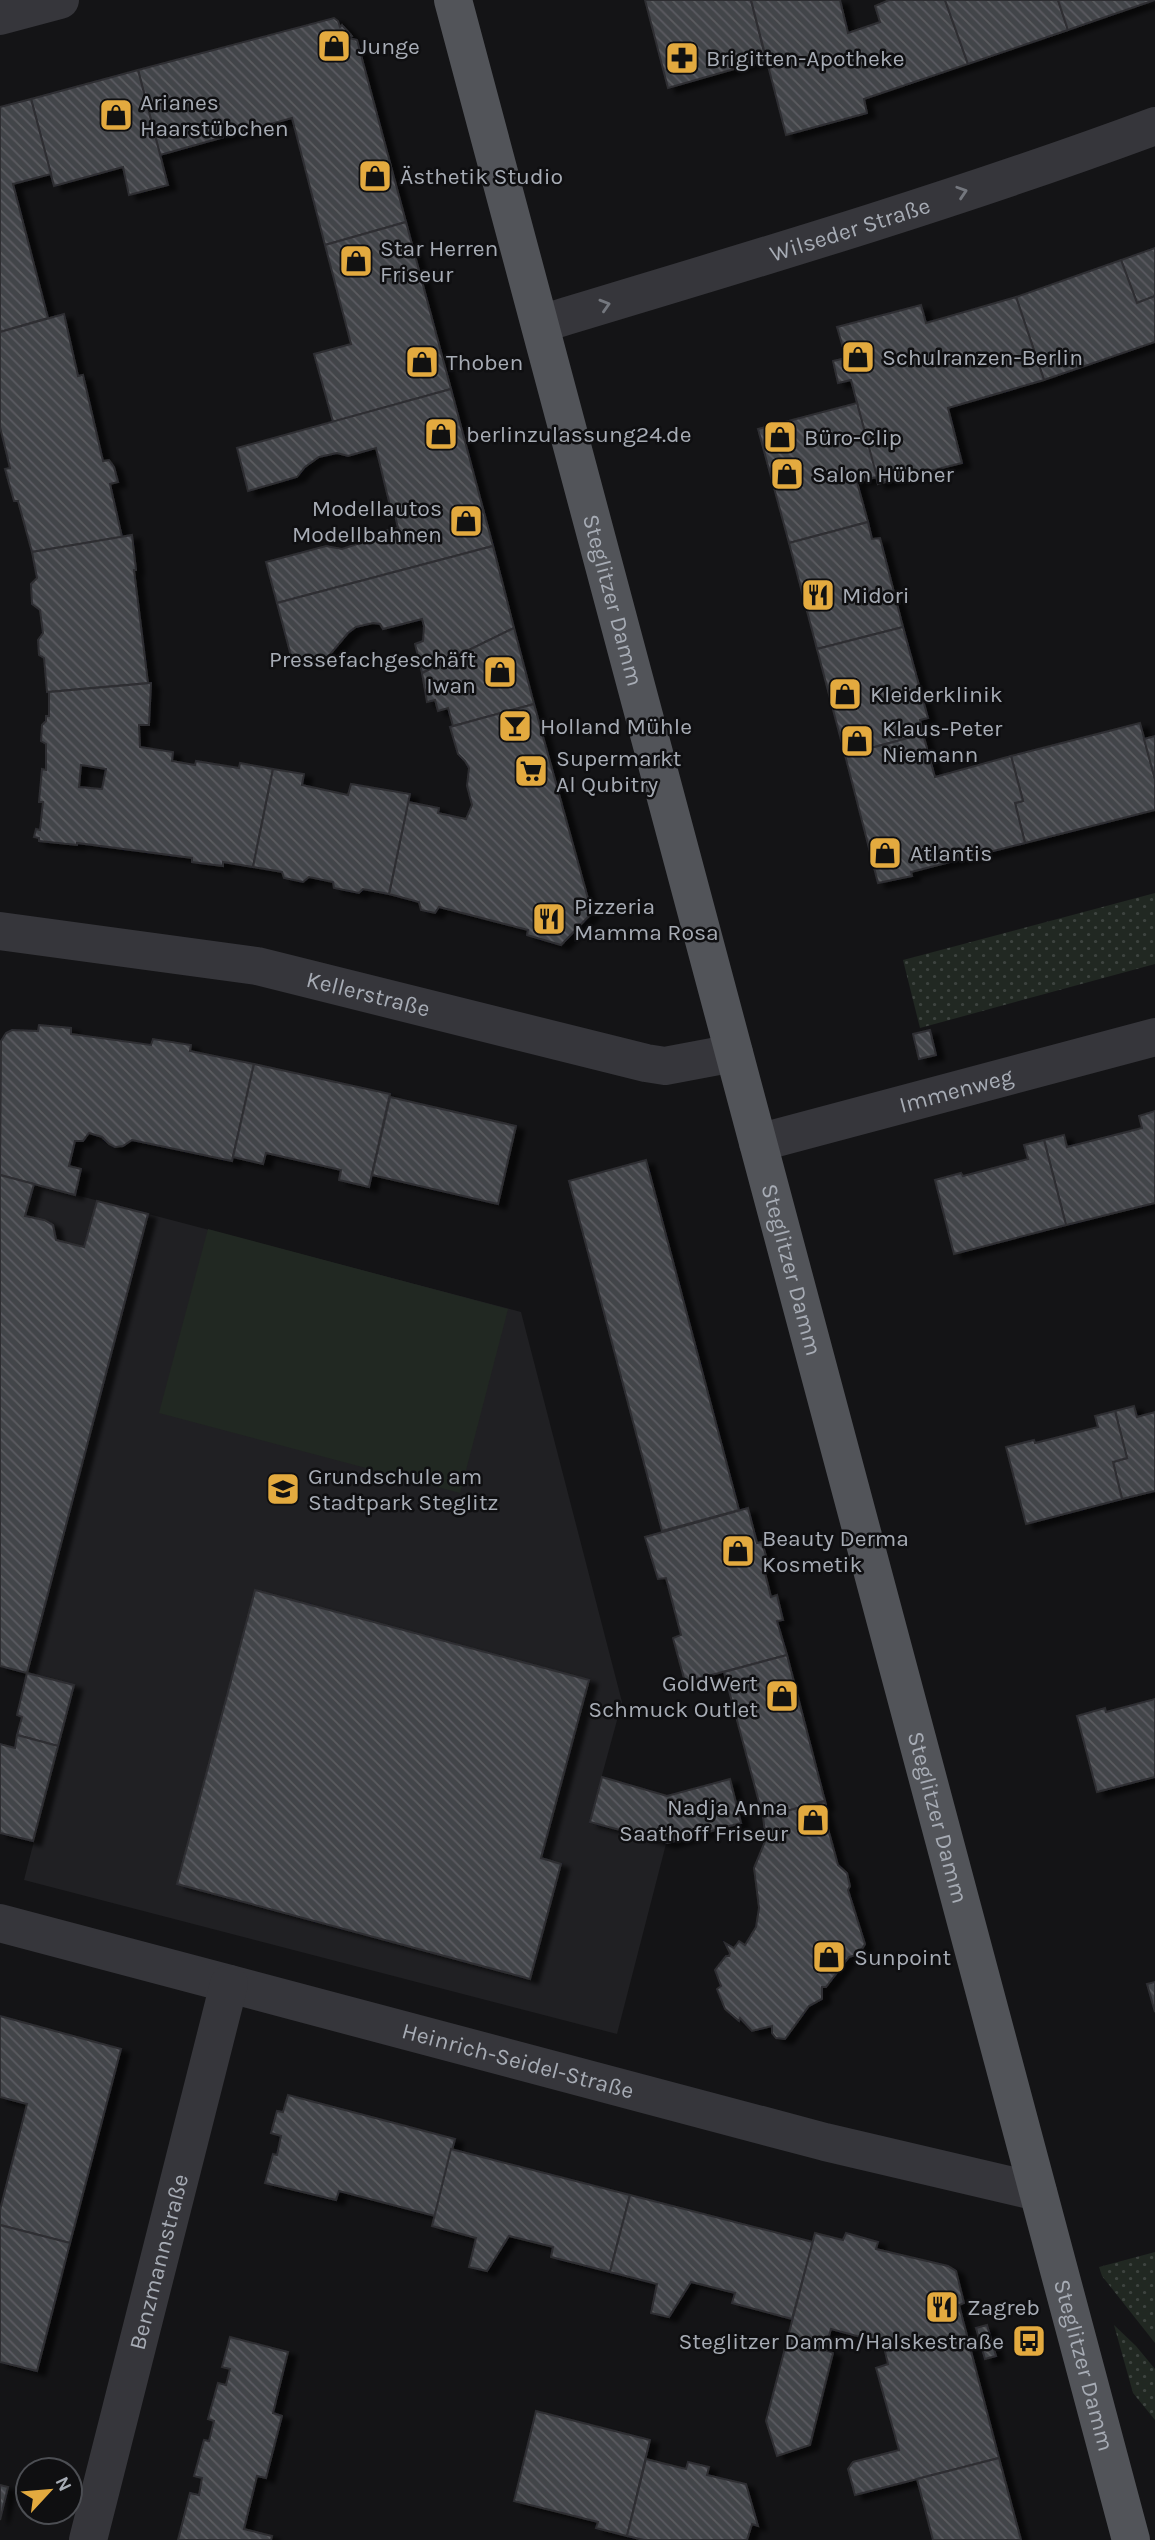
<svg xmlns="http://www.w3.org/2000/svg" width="1155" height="2540" viewBox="0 0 1155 2540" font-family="Karla,sans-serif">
<defs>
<pattern id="grass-dots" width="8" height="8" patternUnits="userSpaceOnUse" patternTransform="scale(1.75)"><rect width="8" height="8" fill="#212822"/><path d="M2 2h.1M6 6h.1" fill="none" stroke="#3e4440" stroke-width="1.8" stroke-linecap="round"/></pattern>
<pattern id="building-back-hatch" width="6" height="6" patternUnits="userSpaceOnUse" patternTransform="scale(1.75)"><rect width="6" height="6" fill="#434449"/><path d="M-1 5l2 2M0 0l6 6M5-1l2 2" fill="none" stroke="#5b5c61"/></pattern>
<filter id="shadow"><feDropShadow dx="8" dy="4.5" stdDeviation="2" flood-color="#0009"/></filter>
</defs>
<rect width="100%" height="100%" fill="#141416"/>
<path fill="#202023" d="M0,1175L521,1312L622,1702L589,1823L666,1844L617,2034L24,1880L74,1685L0,1666Z"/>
<g fill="url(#grass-dots)">
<path d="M1155,893V964L920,1028L903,960Z"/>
<path d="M1155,2252V2343L1102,2276L1099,2267Z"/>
<path d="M1114,2325L1136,2346L1155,2369V2420L1133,2393Z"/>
</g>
<path fill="#212822" d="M208,1229L508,1309L460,1493L159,1413Z"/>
<g fill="url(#building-back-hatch)" stroke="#2e2e32" stroke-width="2" fill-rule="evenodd" filter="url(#shadow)">
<path d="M645,0H751L766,60L668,88Z"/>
<path d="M751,0H840L848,33L880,22L875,6L889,0H945L968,64L864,99L867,113L786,135Z"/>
<path d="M945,0H1058L1068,30L968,64Z"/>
<path d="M1058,0H1155L1068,30Z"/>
<path d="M334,18L338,21L340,27L342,25L352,36L349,38L357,40L406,222L325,245L292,118L160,155L138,70Z"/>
<path d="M138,70L168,185L129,195L123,167L54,186L31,99Z"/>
<path d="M31,99L51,174L13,184L48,318L0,332V107Z"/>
<path d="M406,222L451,389L333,422L314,354L351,344L325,245Z"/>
<path d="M1155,248V296L1137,303L1121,260Z"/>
<path d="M1121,260L1137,303L1155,296V342L1044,380L1016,297Z"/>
<path d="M1016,297L1044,380L948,408L962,463L878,484L851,380L838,383L833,361L846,358L837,327L921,305L926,323Z"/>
<path d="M64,314L78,376L83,375L103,461L109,460L114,467L118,482L110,484L122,537L32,552L18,501H14L5,469L10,468L0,427V332Z"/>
<path d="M451,389L493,546L277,603L266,562L326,546L342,549L360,543L374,533L398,528L393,507L390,506L376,448L348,456L337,453L319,457L305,467L297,477L248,491L237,448Z"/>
<path d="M857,403L877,477L857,482L868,522L789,543L758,429Z"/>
<path d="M868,522L872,539L880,538L903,627L817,649L789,543Z"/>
<path d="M132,535L136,570H134L148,683L47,692L44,658L39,655L38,640L43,633L40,610L32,604L31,584L37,578L32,552Z"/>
<path d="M493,546L514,628L422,673L415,644L423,641L424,626L422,619L383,629L380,624L373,623L356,627L348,633L328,657L313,662L291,656L277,603Z"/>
<path d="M903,627L928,718L920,720L923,734L845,755L817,649Z"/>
<path d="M514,628L534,704L453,726L448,708L438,711L435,700L427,702L422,673Z"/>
<path d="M151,683L149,725H139L140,747L173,752L172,761L195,765L196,761L239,768L240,763L273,769L253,867L223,862V866L192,862V858L77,843V845L39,841V838L34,837L36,829L40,830L43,802H39L42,769L46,770V744L41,741L42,725L46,721V716H49V692ZM81,765L106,769L102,789L79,787Z"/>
<path d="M534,704L592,913L561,945L527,935L528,930L439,907L435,913L421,910L419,902L389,894L408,802L439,808L438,813L466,819L472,805L467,786L469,768L465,761L458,754L450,727Z"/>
<path d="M1140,723L1155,779V810L1025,843L1015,803L1023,801L1011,756Z"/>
<path d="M923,734L935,777L1011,756L1023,801L1015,803L1025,843L911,872L912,876L878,883L845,755Z"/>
<path d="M1155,736V779L1144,739Z"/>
<path d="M273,769L304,774L302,785L348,795L351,784L410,794L389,894L363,889L359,893L334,888L333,882L309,877L303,882L284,878L282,872L253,867Z"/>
<path d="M39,1025L71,1028V1034L151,1045L153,1039L191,1045L190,1051L254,1064L232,1161L132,1140L123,1146L115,1147L109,1144L102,1137L89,1133L83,1141H75L69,1166L81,1169L75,1195L0,1175L1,1041L6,1033L12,1030L38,1031Z"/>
<path d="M930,1030L936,1055L919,1059L913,1034Z"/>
<path d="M254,1064L390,1094L369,1187L339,1180L341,1170L266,1153L263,1164L233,1157Z"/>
<path d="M390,1097L516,1126L498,1204L372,1175Z"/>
<path d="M1155,1111V1203L1066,1225L1044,1140L1064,1135L1067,1147L1142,1128L1139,1116Z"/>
<path d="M1044,1140L1066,1225L954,1254L935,1180L961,1173L963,1176L1028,1159L1024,1145Z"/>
<path d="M646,1160L739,1510L662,1531L569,1181Z"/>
<path d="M0,1175L34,1184L25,1216L44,1220L53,1225L56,1240L84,1247L97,1201L148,1214L27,1673L0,1666Z"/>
<path d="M1134,1406L1137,1417L1155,1412V1491L1122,1499L1113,1462L1127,1458L1115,1411Z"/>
<path d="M1115,1411L1127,1458L1113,1462L1122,1499L1026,1524L1006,1447L1034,1440L1035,1443L1098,1427L1095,1416Z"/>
<path d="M748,1508L757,1543L762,1542L769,1567L764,1569L771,1597L777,1595L783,1620L777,1621L787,1655L685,1682L673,1638L681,1635L666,1578L658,1579L645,1537Z"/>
<path d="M255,1590L589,1680L541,1858L561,1864L530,1979L177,1884Z"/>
<path d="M787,1655L825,1801L763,1817L724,1672Z"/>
<path d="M27,1673L74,1685L58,1746L17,1735L22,1717L17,1715Z"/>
<path d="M1155,1699V1777L1097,1792L1077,1716L1105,1708L1106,1712Z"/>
<path d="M17,1735L58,1746L33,1841L0,1833V1744L15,1748Z"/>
<path d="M602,1777L667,1796L730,1779L741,1823L668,1843L590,1822Z"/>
<path d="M825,1801L826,1805L822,1807L838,1865L847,1873L850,1886L848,1890L865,1944L859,1954L849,1957L826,1987H822V1999L809,2006L785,2039L776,2038L772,2033V2026L752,2031L740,2018L739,2021L725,2009L717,1989L721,1986L715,1970L726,1956H729L730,1953L725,1943L734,1948L739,1941L745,1945L756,1927L759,1908L754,1868L766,1839L763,1817Z"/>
<path d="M1155,1982V2012L1147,1984Z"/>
<path d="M0,2016L121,2049L70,2243L0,2225V2210L27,2104L0,2097Z"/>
<path d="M288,2095L455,2139L435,2216L339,2191L336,2200L265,2183L273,2154L277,2155L281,2136L271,2133L277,2111L283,2112Z"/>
<path d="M451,2149L630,2195L610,2272L551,2257L553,2247L509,2236L487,2271L469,2267L476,2238L432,2226Z"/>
<path d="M630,2195L813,2242L792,2319L732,2303L735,2293L691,2282L669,2317L651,2313L657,2284L610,2272Z"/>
<path d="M0,2225L70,2243L37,2371L0,2362Z"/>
<path d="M815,2233L843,2240L846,2233L878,2242L876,2249L948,2266L956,2271L964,2303L959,2305L999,2458L855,2495L848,2469L853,2462L899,2450L876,2368L888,2364L883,2343L831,2329L825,2350L833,2353L810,2445L777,2456L766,2421Z"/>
<path d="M987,2325L996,2356L985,2359L976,2328Z"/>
<path d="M230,2337L288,2352L273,2413L282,2416L266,2478L257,2476L244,2529L272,2536L271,2540H178L190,2493L199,2495L202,2478L194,2476L204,2440L209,2441L214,2421L208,2419L218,2383L226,2385L230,2369L222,2367Z"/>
<path d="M536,2411L650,2440L627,2536L596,2528L598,2522L514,2501Z"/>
<path d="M999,2458L1021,2540H933L917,2479Z"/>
<path d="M646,2459L686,2469L688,2462L709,2467L707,2475L746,2484L758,2526L752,2524L747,2540H644L627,2536Z"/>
<path d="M0,2485L8,2487L0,2520Z"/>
</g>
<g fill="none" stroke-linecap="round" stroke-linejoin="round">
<g stroke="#36363b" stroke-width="38">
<path d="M0,16L60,0"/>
<path id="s1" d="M540,324C746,262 953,201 1155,126"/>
<path id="s2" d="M0,931L257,966L646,1063L665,1066L734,1053"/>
<path id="s3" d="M758,1143L1155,1037"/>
<path id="s4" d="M0,1923L825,2142L1038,2192"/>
<path id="s5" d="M88,2540L229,1984"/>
</g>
<path stroke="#525459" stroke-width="38" id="s6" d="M453,0L1131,2540"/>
</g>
<defs><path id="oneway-chevron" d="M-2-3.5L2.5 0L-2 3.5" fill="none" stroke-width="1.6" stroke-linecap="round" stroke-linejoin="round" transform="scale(1.75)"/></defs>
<g stroke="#74777e">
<use href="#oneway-chevron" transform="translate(962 192) rotate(-18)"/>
<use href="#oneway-chevron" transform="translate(605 305) rotate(-17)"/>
</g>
<defs>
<symbol id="shop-square" viewBox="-11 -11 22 22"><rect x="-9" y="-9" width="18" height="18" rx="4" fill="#e3aa3f" stroke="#0f0f11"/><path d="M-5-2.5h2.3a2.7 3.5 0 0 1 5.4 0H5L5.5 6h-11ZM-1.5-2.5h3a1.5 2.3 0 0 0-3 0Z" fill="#111"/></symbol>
<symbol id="pharmacy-square" viewBox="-11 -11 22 22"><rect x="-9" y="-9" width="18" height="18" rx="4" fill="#e3aa3f" stroke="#0f0f11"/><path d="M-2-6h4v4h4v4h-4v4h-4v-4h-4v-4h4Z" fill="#111"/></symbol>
<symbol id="restaurant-square" viewBox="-11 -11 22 22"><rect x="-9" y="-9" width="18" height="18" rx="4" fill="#e3aa3f" stroke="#0f0f11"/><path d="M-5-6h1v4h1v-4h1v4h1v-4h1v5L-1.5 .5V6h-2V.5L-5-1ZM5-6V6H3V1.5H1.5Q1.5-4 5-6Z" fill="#111"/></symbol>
<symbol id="bar-square" viewBox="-11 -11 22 22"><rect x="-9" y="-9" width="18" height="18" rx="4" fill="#e3aa3f" stroke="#0f0f11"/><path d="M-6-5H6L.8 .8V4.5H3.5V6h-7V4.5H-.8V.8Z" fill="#111"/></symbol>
<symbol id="supermarket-square" viewBox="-11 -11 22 22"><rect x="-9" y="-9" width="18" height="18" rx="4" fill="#e3aa3f" stroke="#0f0f11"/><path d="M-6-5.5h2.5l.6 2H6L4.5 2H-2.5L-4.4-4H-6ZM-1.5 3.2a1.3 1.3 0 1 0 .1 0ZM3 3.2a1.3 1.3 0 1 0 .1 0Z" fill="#111"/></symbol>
<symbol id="school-square" viewBox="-11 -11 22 22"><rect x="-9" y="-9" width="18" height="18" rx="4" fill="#e3aa3f" stroke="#0f0f11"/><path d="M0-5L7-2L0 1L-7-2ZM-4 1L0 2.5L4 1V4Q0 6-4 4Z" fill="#111"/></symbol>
<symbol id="bus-square" viewBox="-11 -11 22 22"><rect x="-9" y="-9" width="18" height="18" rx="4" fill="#e3aa3f" stroke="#0f0f11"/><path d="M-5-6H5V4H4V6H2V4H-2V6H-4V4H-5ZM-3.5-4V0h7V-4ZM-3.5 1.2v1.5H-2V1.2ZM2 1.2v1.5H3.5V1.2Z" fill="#111"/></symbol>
</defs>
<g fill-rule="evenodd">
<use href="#shop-square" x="315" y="27" width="38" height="38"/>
<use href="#pharmacy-square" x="663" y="39" width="38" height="38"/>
<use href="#shop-square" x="97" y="96" width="38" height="38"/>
<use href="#shop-square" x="356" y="157" width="38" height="38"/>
<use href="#shop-square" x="337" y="242" width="38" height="38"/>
<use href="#shop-square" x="839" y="338" width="38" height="38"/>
<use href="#shop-square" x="403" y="343" width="38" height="38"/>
<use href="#shop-square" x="422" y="415" width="38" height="38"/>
<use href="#shop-square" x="761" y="418" width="38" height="38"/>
<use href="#shop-square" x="768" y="455" width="38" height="38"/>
<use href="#shop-square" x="447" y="502" width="38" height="38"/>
<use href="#restaurant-square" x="799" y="576" width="38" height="38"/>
<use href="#shop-square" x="481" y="653" width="38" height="38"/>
<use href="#shop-square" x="826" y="675" width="38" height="38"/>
<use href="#bar-square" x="496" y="707" width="38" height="38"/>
<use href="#shop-square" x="838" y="722" width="38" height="38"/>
<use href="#supermarket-square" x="512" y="752" width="38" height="38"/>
<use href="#shop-square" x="866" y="834" width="38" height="38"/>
<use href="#restaurant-square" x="530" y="900" width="38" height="38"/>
<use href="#school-square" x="264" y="1470" width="38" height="38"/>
<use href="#shop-square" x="719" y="1532" width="38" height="38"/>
<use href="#shop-square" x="763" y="1677" width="38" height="38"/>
<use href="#shop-square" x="794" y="1801" width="38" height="38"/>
<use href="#shop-square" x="810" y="1938" width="38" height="38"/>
<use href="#restaurant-square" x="923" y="2288" width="38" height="38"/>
<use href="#bus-square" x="1010" y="2322" width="38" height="38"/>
</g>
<g text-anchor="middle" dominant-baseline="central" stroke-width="5" stroke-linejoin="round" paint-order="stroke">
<g font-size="23" fill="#a7acb5" stroke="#0f0f11" text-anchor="start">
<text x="358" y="46">Junge</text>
<text x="706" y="58">Brigitten-Apotheke</text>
<text x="140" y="102">Arianes<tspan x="140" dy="26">Haarstübchen</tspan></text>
<text x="400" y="176">Ästhetik Studio</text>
<text x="380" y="248">Star Herren<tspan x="380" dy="26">Friseur</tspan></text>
<text x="882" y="357">Schulranzen-Berlin</text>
<text x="446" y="362">Thoben</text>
<text x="466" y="434">berlinzulassung24.de</text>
<text x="804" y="437">Büro-Clip</text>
<text x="812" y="474">Salon Hübner</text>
<text x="442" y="508" text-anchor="end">Modellautos<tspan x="442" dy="26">Modellbahnen</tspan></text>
<text x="842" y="595">Midori</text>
<text x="476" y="659" text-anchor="end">Pressefachgeschäft<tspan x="476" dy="26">Iwan</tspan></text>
<text x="870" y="694">Kleiderklinik</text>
<text x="540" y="726">Holland Mühle</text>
<text x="882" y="728">Klaus-Peter<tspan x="882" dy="26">Niemann</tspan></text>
<text x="556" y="758">Supermarkt<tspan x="556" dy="26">Al Qubitry</tspan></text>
<text x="910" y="853">Atlantis</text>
<text x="574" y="906">Pizzeria<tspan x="574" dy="26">Mamma Rosa</tspan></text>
<text x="308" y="1476">Grundschule am<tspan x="308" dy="26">Stadtpark Steglitz</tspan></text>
<text x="762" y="1538">Beauty Derma<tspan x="762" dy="26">Kosmetik</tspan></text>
<text x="758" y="1683" text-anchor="end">GoldWert<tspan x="758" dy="26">Schmuck Outlet</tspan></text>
<text x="788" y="1807" text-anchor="end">Nadja Anna<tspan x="788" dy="26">Saathoff Friseur</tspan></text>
<text x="854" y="1957">Sunpoint</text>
<text x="967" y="2307">Zagreb</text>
<text x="1004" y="2341" text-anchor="end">Steglitzer Damm/Halskestraße</text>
</g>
<g font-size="23" fill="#a7acb5" stroke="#0f0f11">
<text stroke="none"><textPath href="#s1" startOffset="324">Wilseder Straße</textPath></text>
<text stroke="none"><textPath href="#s6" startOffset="621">Steglitzer Damm</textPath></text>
<text stroke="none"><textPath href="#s2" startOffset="374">Kellerstraße</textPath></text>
<text stroke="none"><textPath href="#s3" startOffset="205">Immenweg</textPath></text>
<text stroke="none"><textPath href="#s6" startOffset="1314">Steglitzer Damm</textPath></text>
<text stroke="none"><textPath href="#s6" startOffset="1881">Steglitzer Damm</textPath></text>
<text stroke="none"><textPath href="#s4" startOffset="536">Heinrich-Seidel-Straße</textPath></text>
<text stroke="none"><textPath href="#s5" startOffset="287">Benzmannstraße</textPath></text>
<text stroke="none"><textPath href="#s6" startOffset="2448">Steglitzer Damm</textPath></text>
</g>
</g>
<g transform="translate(49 2491) rotate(64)"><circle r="33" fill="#0f0f11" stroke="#4c4e53" stroke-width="2"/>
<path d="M0-5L12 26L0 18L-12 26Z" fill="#e3aa3f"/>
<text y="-10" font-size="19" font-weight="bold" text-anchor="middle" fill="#a7acb5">N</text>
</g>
</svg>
